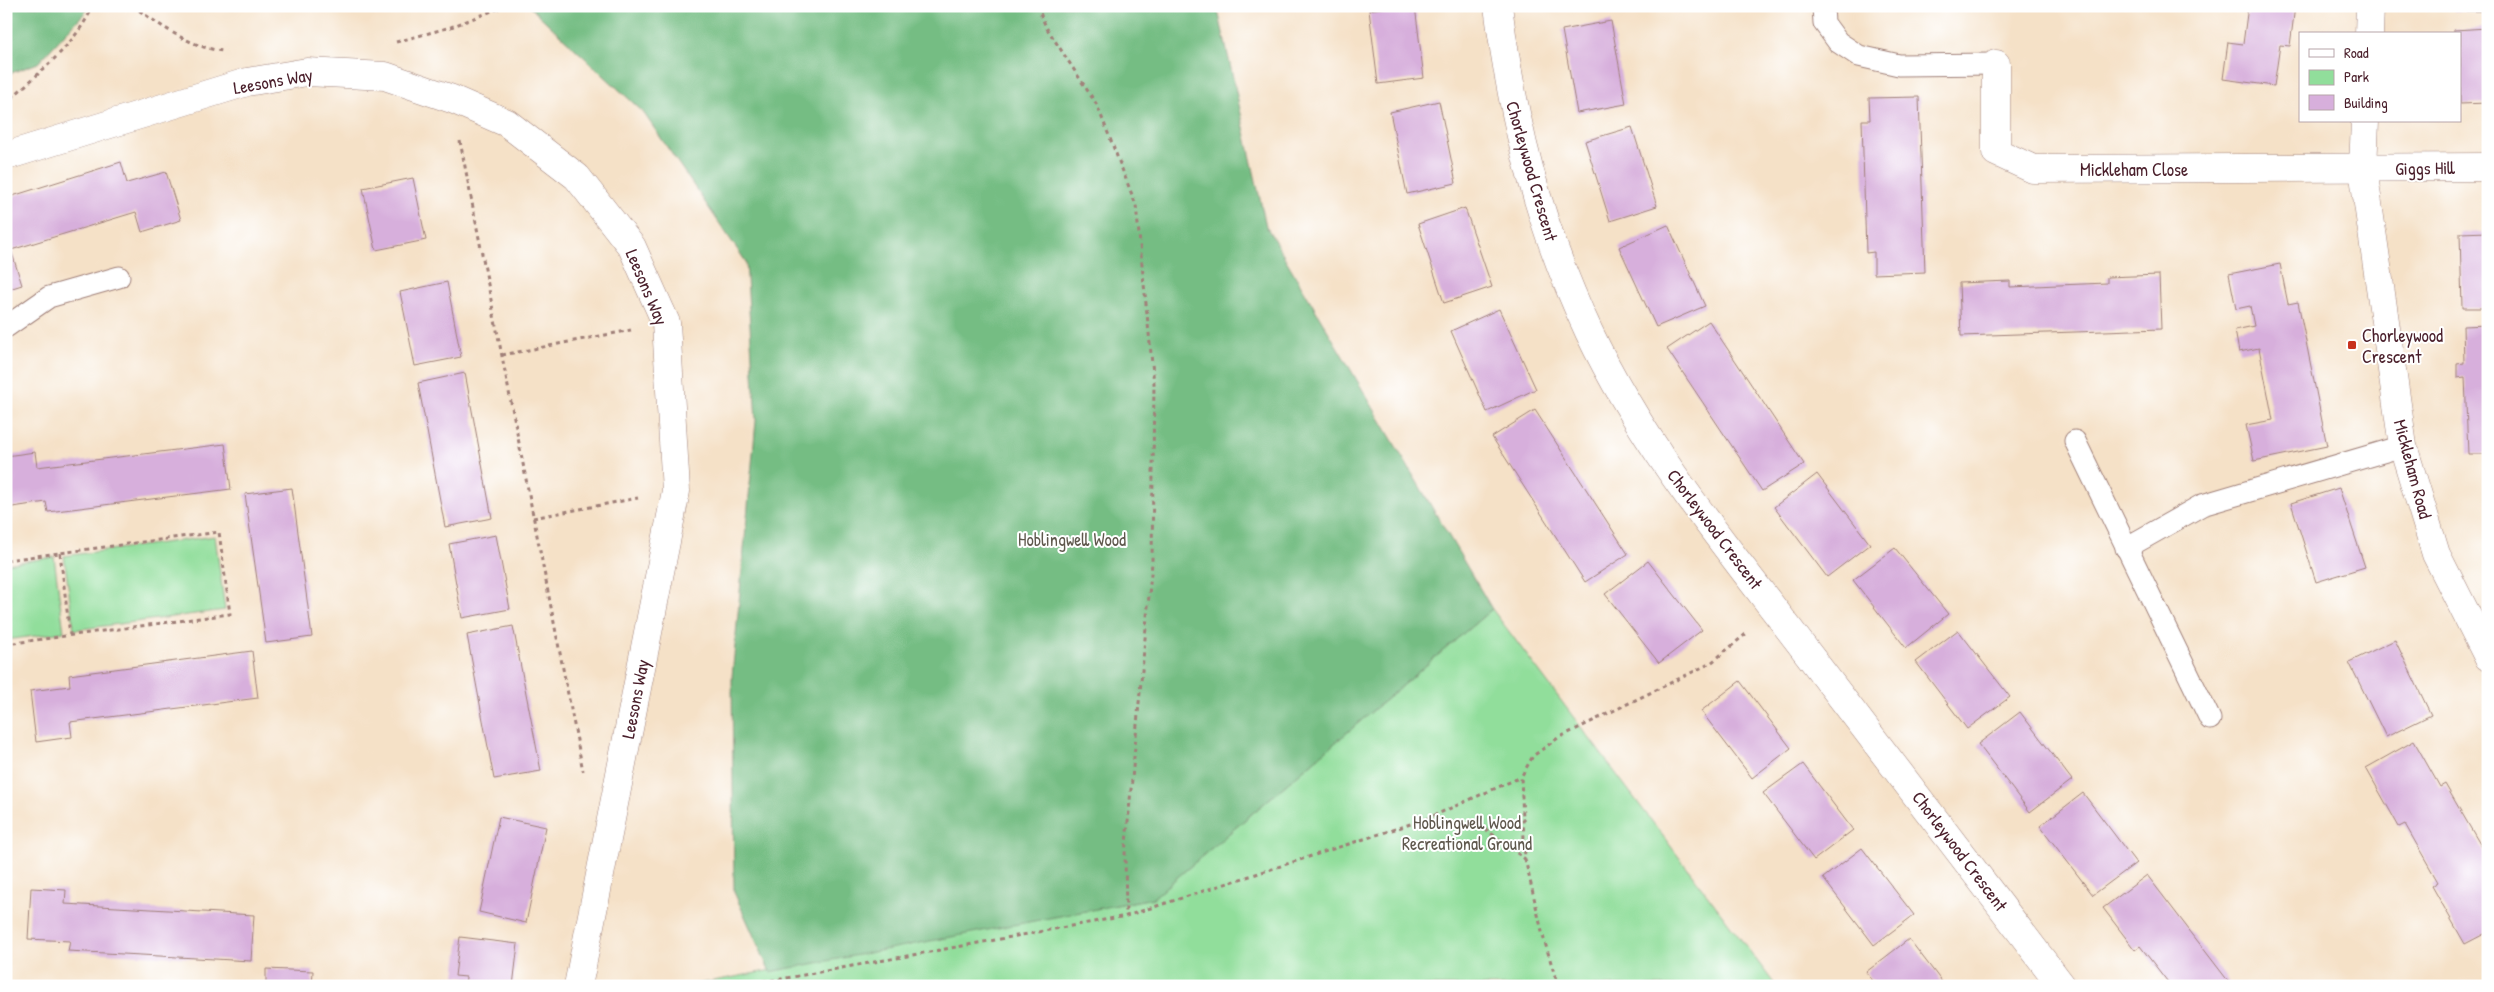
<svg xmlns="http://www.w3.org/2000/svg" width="2494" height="992" viewBox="0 0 2494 992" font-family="'Patrick Hand',sans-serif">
<rect width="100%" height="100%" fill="#fff"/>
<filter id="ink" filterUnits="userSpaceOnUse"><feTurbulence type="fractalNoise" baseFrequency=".02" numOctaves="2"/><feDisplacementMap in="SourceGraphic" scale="10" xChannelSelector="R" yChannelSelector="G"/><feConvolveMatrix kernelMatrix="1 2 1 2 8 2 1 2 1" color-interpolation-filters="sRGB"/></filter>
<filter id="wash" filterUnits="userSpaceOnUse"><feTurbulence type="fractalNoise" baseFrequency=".0096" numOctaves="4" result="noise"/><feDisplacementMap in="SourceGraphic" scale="20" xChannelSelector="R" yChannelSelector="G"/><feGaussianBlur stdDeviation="1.12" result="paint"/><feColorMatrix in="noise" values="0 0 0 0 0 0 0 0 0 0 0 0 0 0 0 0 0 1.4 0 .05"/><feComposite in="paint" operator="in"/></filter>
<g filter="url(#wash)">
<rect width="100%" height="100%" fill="#f5e1c7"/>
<g fill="#91de9b" stroke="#6e7e63">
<path d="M215,536L225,610L74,630L64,556Z"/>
<path d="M54,557L64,632L6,640V564Z"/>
<path d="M1492,609L1776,986H687L1153,898Z"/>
</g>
<g fill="#74bd83" stroke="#5f6e57">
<path d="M6,6H91L38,63L6,75Z"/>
<path d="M529,6H1217L1266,226L1492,609L1153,898L770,972L734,892L732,677L756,421L746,262L643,112Z"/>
</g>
<g id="blocks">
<g fill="#d7afdc">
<path d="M1395,6H1415L1424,78L1378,84L1369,10Z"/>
<path d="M2248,6H2295L2290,46L2280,45L2274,86L2223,79L2228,42L2243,44Z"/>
<rect x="2454" y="6" width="34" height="5"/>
<path d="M1611,21L1626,104L1577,113L1562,30Z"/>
<path d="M2488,28V103L2460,104V34H2454V30Z"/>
<path d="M1919,97L1925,272L1874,274V252L1866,253L1862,120H1870L1869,98Z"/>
<path d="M1439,101L1456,183L1407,194L1390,112Z"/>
<path d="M1632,127L1657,206L1610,221L1585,141Z"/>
<path d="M121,162L127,183L166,172L181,220L142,232L136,212L11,250L22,285L6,290V198Z"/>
<path d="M413,178L426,240L376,250L363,188Z"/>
<path d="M1465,208L1492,287L1444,303L1418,224Z"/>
<path d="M1668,225L1705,306L1656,327L1619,247Z"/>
<path d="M2488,232V308H2462L2460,233Z"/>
<path d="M2280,264L2288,304L2298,302L2327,446L2254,461L2246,425L2273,420L2259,348L2239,352L2235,330L2254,326L2250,306L2236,309L2229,274Z"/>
<path d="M2159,275L2161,329L1961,336L1959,283L2010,281V287L2107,283V277Z"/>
<path d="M447,282L461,357L415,366L400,292Z"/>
<path d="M1499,309L1536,389L1487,412L1451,331Z"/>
<path d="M1709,321L1804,464L1762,491L1667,349Z"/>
<path d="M2488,325V454H2468L2465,377L2457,378V364L2464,363L2463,326Z"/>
<path d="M465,373L492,518L445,527L418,383Z"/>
<path d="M1535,410L1628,554L1585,582L1492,437Z"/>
<path d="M225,444L231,489L48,512L46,502L6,508V456L35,452L37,467Z"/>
<path d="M1817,474L1870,544L1827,577L1774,507Z"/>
<path d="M292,488L312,637L266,643L245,494Z"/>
<path d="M2339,488L2365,567L2316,582L2291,503Z"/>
<path d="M496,535L510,609L462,618L449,544Z"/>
<path d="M1895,548L1948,614L1906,648L1853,580Z"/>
<path d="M1648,561L1702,630L1659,663L1605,594Z"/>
<path d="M513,626L541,771L494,779L467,635Z"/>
<path d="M1958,630L2010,697L1967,729L1916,662Z"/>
<path d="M2395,640L2431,715L2386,737L2349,662Z"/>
<path d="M252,651L258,698L70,722L72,737L36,742L30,691L70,686L69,675Z"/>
<path d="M1740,681L1791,748L1752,778L1701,711Z"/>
<path d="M2020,712L2072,780L2030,812L1978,744Z"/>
<path d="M2414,741L2440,787L2445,784L2488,858V932L2465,944L2432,886L2438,882L2405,824L2399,827L2366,768Z"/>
<path d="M1803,764L1853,830L1814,860L1763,793Z"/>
<path d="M2083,793L2136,863L2093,895L2040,826Z"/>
<path d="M499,817L546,827L526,923L479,912Z"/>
<path d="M1862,848L1914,915L1874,945L1823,878Z"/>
<path d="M2147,875L2232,986H2171L2140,946L2135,950L2103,908Z"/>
<path d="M31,888L66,890L65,904L254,915L251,961L68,951L70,941L28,939Z"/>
<path d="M460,937L518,944L513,986H465L466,977L455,976Z"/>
<path d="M1909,939L1936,974L1945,986H1877L1866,972Z"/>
<path d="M266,969L313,971L312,986H266Z"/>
</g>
</g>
</g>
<g filter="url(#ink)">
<use href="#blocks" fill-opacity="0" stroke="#a08079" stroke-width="1"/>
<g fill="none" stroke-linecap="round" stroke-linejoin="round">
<defs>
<g id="lane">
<path d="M1823,6L1824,23L1838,42L1859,56L1899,65L1996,64"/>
<path d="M6,327L49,297L119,277"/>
<path d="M2075,441L2210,719"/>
<path d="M2126,548L2202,505L2403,446"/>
</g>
<g id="street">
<path d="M1498,6C1513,123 1539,226 1589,332C1642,444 1721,540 1796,638C1885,754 1973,870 2062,986"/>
<path d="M2369,34L2370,6"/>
<path d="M1996,64V152L2033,169L2488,167"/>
<path d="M2365,121L2363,169L2403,446L2436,554L2488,657"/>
<path d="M6,156L247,82L307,72L385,76L452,99L507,123L577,177L632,247L666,323L676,491L578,986"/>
</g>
</defs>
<use href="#lane" stroke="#a08079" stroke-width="23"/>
<use href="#street" stroke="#a08079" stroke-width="29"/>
<g stroke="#a08079" stroke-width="3" stroke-dasharray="4 4" stroke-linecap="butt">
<path d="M133,6C158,24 191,48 223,51"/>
<path d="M1037,6L1046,27L1097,105L1136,205L1154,383L1152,563L1125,854L1126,916"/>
<path d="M396,42L451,27L505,6"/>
<path d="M6,103C37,74 75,46 93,6"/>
<path d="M460,141L583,771"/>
<path d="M502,355L631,330"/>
<path d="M533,518L638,498"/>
<path d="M60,553L70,635"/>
<path d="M6,560L219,532L230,614L6,644"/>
<path d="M1426,819L1521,777"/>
<path d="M6,985L11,986"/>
<path d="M707,986L776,980L1126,916L1426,819L1484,828L1525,859"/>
<path d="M1558,986L1543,936L1525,859L1521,777L1533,756L1558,738L1711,663L1747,633"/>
</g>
<use href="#lane" stroke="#fff" stroke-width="21"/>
<use href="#street" stroke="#fff" stroke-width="28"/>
</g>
</g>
<rect fill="#c8321e" stroke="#fff" stroke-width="2" x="2347" y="340" width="10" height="10" rx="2.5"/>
<g text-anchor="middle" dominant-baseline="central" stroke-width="4" stroke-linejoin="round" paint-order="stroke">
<g font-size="18" fill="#4a1f2b" stroke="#fff">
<text transform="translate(273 81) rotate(-10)">Leesons Way</text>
<text transform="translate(2425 168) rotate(-1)">Giggs Hill</text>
<text x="2134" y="169">Mickleham Close</text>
<text transform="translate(1532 171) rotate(74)">Chorleywood Crescent</text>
<text transform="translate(647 287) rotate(67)">Leesons Way</text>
<text transform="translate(2413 469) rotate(75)">Mickleham Road</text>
<text transform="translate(1715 529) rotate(53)">Chorleywood Crescent</text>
<text transform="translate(635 699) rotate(-79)">Leesons Way</text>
<text transform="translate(1960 851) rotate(53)">Chorleywood Crescent</text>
</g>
<g font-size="18" fill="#4a1f2b" stroke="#fff" text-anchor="start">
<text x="2362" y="335">Chorleywood<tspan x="2362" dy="21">Crescent</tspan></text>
</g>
<g font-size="18" fill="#5f584d" stroke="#fff">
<text x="1072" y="539">Hoblingwell Wood</text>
<text x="1467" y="822">Hoblingwell Wood<tspan x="1467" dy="21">Recreational Ground</tspan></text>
</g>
</g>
<rect width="2494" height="992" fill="none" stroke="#fff" stroke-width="25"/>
<rect x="2299" y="32" width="162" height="90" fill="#ffffff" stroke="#b7a5aa"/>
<rect x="2309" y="49" width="25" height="8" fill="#ffffff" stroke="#b7a5aa"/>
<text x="2344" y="58" font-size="15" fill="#4a1f2b">Road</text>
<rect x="2309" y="70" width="25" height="15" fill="#91de9b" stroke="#b7a5aa"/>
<text x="2344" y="82" font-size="15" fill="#4a1f2b">Park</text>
<rect x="2309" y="95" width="25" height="15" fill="#d7afdc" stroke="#b7a5aa"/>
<text x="2344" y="108" font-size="15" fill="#4a1f2b">Building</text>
</svg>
